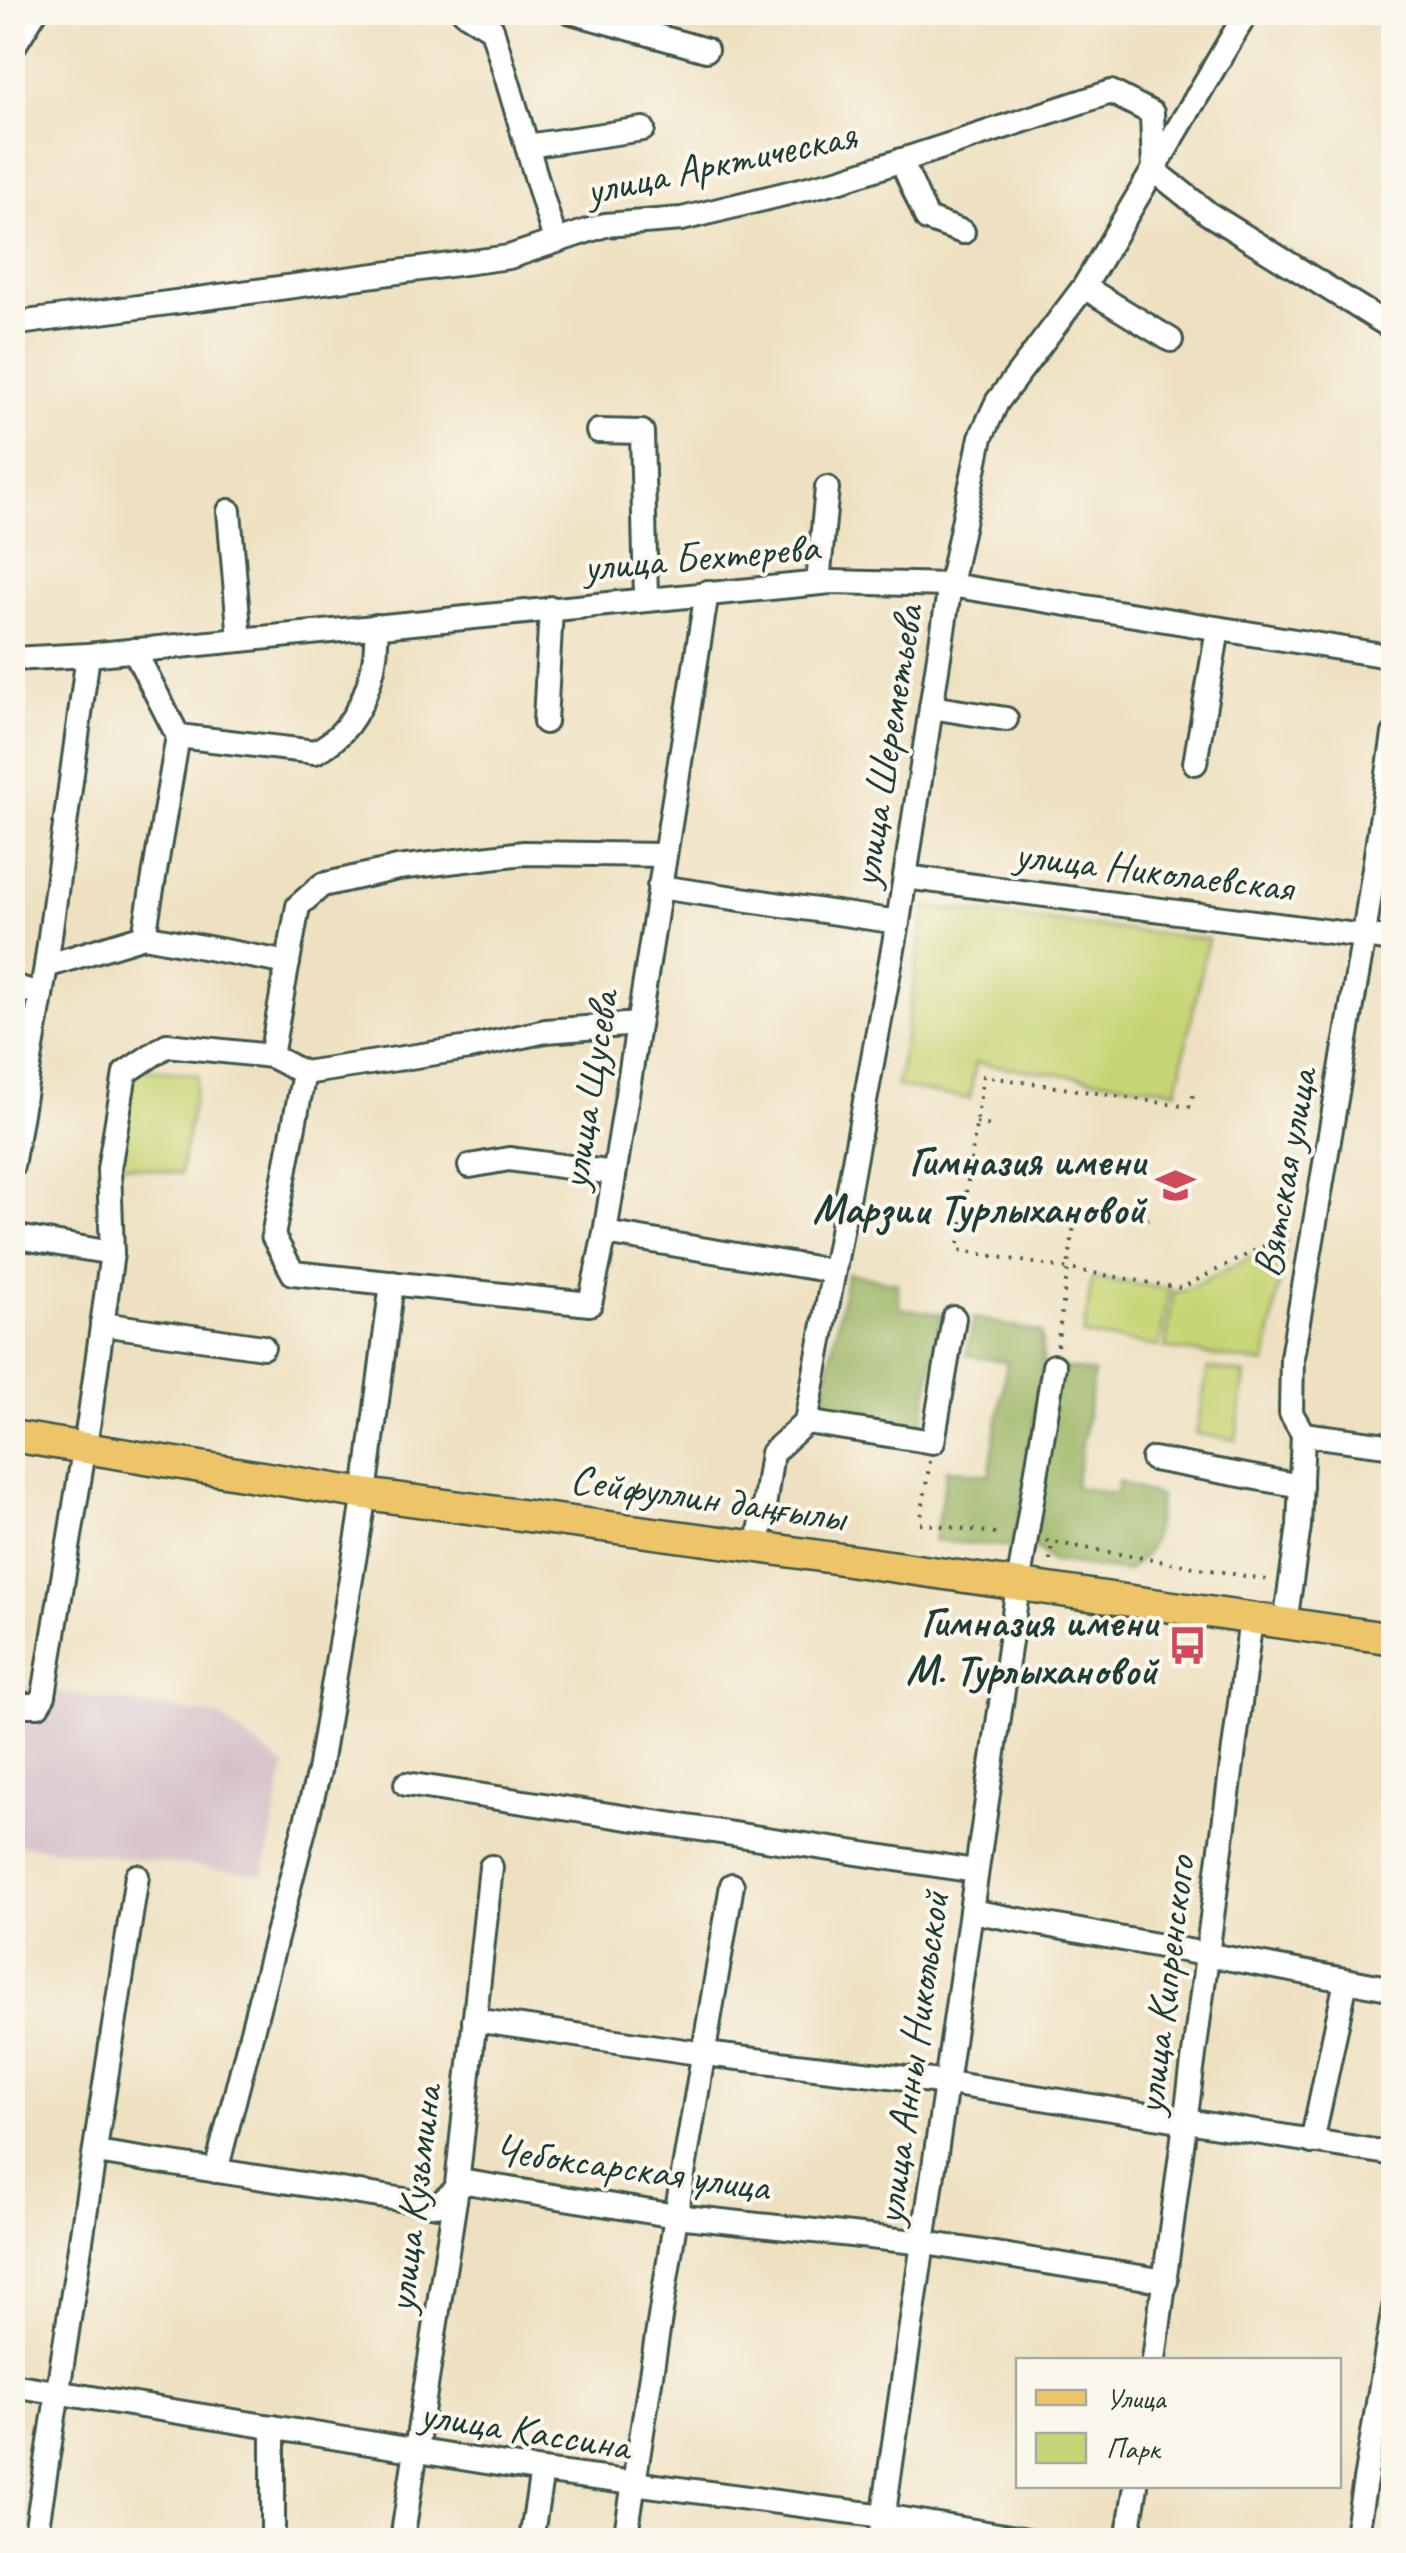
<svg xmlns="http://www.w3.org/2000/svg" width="1406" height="2553" viewBox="0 0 1406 2553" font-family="Caveat,sans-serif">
<rect width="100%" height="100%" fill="#fbf7ec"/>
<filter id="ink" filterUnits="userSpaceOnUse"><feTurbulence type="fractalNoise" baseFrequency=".01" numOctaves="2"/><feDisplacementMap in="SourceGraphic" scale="20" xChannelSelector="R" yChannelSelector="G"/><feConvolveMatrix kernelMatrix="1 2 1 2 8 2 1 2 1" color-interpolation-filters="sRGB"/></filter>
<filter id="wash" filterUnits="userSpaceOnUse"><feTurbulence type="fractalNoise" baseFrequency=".0048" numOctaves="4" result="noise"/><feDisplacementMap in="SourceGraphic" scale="40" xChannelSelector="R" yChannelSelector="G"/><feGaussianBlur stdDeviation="2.25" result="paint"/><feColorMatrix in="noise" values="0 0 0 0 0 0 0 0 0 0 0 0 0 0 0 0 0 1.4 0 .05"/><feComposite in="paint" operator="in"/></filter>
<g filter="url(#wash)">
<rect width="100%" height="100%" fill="#eee1c1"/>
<path fill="#d2bdc6" d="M12,1685L219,1716L285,1767L264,1875L13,1844Z"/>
<g fill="#c7d475" stroke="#738854" stroke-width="2.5">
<path d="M926,907L1208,939L1177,1090L975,1063L970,1099L897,1087Z"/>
<path d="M140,1068L198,1075L180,1174L115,1163L129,1077Z"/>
<path d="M1286,1240L1266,1364L1165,1348L1174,1291L1180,1292Z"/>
<path d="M1092,1278L1170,1289L1159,1347L1083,1335Z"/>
<path d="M1208,1368L1245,1374L1236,1440L1196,1434Z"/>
</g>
<g fill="#9db666" stroke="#5e7a4d" stroke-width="2.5">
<path d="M847,1273L897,1283L900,1308L941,1314L922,1427L820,1412Z"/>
<path d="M974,1318L1041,1333L1043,1362L1015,1547L934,1541L947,1469L989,1475L1007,1362L966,1355Z"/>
<path d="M1054,1366L1094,1373L1075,1487L1116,1494L1118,1481L1160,1497C1155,1531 1156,1550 1127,1572L1050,1561L1025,1537Z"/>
</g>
</g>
<g filter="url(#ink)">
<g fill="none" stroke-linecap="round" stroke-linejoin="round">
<defs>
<g id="minor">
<path d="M464,12L492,29"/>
<path d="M571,12L706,50"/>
<path d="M492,29L555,240"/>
<path d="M12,49L35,12"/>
<path d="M527,146L643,129"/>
<path d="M901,160L927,219L963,232"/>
<path d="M1084,287L1171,340"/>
<path d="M12,324L509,257L605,225L682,219L841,180L1111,92L1152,113L1154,170L1209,214L1394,329"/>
<path d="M598,431L642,432L646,598"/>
<path d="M229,511L240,640"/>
<path d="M818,583L827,488"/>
<path d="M134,650L178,736L315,752C359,731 379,672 376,626"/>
<path d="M12,659L88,655L831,582L950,585L1394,657"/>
<path d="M931,707L1006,719"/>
<path d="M545,722L551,608"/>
<path d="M1195,763L1218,629"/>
<path d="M905,877L1394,940"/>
<path d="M659,887L898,922"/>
<path d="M144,936L288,963"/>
<path d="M46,966L144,936L178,736"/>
<path d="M12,986L41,994"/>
<path d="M304,1073L273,1236L293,1273L590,1304L605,1233L707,592"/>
<path d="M304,1073L271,1056L298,906L322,885L398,868L524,853L664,855"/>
<path d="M304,1073L469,1048L546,1031L638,1024"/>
<path d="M12,1166L46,966L88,655"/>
<path d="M470,1166L509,1159L614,1173"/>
<path d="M605,1233L833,1271"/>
<path d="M12,1236L112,1253"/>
<path d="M102,1324L263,1347"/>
<path d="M806,1422L933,1442L954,1318"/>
<path d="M1303,1434L1394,1446"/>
<path d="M1153,1459L1301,1486"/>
<path d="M758,1547L772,1453L806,1422L898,922L950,585L981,437L997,402L1084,287L1247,12"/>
<path d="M1285,1623L1299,1526L1303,1434L1291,1413L1292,1357L1364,935L1394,734"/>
<path d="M12,1705H38L44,1695L90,1414L112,1253L109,1169L125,1073L167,1045L271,1056"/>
<path d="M406,1784L975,1871"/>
<path d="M971,1911L1394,1989"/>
<path d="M474,2020L705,2054L948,2083L1394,2154"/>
<path d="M1312,2142L1346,1981"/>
<path d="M96,2152L437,2205L466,2182L676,2216L925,2243L1166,2281"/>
<path d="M216,2171L319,1771L365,1494L392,1283"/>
<path d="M1154,2360L1251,1619"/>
<path d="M12,2385L542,2471L884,2516L1028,2540"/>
<path d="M273,2427V2540"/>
<path d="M35,2540L137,1876"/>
<path d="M402,2540L456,2194L491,1867"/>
<path d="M531,2540L542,2471"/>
<path d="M625,2540L676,2216L732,1885"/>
<path d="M880,2540L1018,1586L1054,1366"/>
<path d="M1127,2540L1136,2486"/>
<path d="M1355,2540L1394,2308"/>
</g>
<path id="major" d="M12,1436L365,1494L758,1547L1394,1639"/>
</defs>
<use href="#minor" stroke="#3e5649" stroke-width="28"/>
<use href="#major" stroke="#3e5649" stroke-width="35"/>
<g stroke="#3e5649" stroke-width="4" stroke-dasharray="2.5 8" stroke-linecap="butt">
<path d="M1193,1095L1189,1107L983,1076L958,1250L1181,1288L1274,1241"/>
<path d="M976,1123L992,1126"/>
<path d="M1057,1346L1076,1210L1149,1219"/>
<path d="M930,1461L920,1523L1002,1534"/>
<path d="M1046,1541L1268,1580"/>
<path d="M1050,1561L1052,1542"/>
</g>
<use href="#minor" stroke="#fff" stroke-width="22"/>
<use href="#major" stroke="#eec469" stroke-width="30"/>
</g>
</g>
<defs>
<symbol id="school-bare" viewBox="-9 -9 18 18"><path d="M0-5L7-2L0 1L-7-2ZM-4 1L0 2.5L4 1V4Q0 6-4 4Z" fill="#d1495b" stroke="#fbf7ec" stroke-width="2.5" paint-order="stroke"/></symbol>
<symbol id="bus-bare" viewBox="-9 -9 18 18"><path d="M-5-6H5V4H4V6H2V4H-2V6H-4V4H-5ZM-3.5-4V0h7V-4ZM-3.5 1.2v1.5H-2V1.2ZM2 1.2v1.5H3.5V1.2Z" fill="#d1495b" stroke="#fbf7ec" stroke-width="2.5" paint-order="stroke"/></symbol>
</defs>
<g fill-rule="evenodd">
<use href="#school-bare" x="1148" y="1158" width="55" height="55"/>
<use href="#bus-bare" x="1160" y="1618" width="55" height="55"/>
</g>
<g text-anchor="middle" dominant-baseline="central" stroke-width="8" stroke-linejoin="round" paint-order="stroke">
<g font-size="42" fill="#1f3d34" stroke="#fbf7ec">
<text transform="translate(721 163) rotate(-12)">улица Арктическая</text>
<text transform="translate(701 557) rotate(-5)">улица Бехтерева</text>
<text transform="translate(887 746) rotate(-81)">улица Шереметьева</text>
<text transform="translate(1154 871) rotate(7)">улица Николаевская</text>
<text transform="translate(589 1090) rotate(-81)">улица Щусева</text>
<text transform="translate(1285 1173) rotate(-80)">Вятская улица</text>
<text transform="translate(708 1498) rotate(8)">Сейфуллин даңғылы</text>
<text transform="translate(1165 1985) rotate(-83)">улица Кипренского</text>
<text transform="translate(912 2058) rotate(-82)">улица Анны Никольской</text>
<text transform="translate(632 2168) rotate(8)">Чебоксарская улица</text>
<text transform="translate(414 2199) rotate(-83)">улица Кузьмина</text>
<text transform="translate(525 2430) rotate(9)">улица Кассина</text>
</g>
<g font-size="42" font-weight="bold" fill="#1f3d34" stroke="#fbf7ec" text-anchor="end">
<text x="1145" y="1161">Гимназия имени<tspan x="1145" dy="48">Марзии Турлыхановой</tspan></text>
<text x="1157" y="1622">Гимназия имени<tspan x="1157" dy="48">М. Турлыхановой</tspan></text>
</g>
</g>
<rect width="1406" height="2553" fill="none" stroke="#fbf7ec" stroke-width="50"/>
<rect x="1016" y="2358" width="325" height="130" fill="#fbf7ec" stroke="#a3ada2" stroke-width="2.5"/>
<rect x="1036" y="2390" width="50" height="15" fill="#eec469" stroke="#a3ada2" stroke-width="2.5"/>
<text x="1106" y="2408" font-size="30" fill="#1f3d34">Улица</text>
<rect x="1036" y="2433" width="50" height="30" fill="#c7d475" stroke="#a3ada2" stroke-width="2.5"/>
<text x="1106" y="2458" font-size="30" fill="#1f3d34">Парк</text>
</svg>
